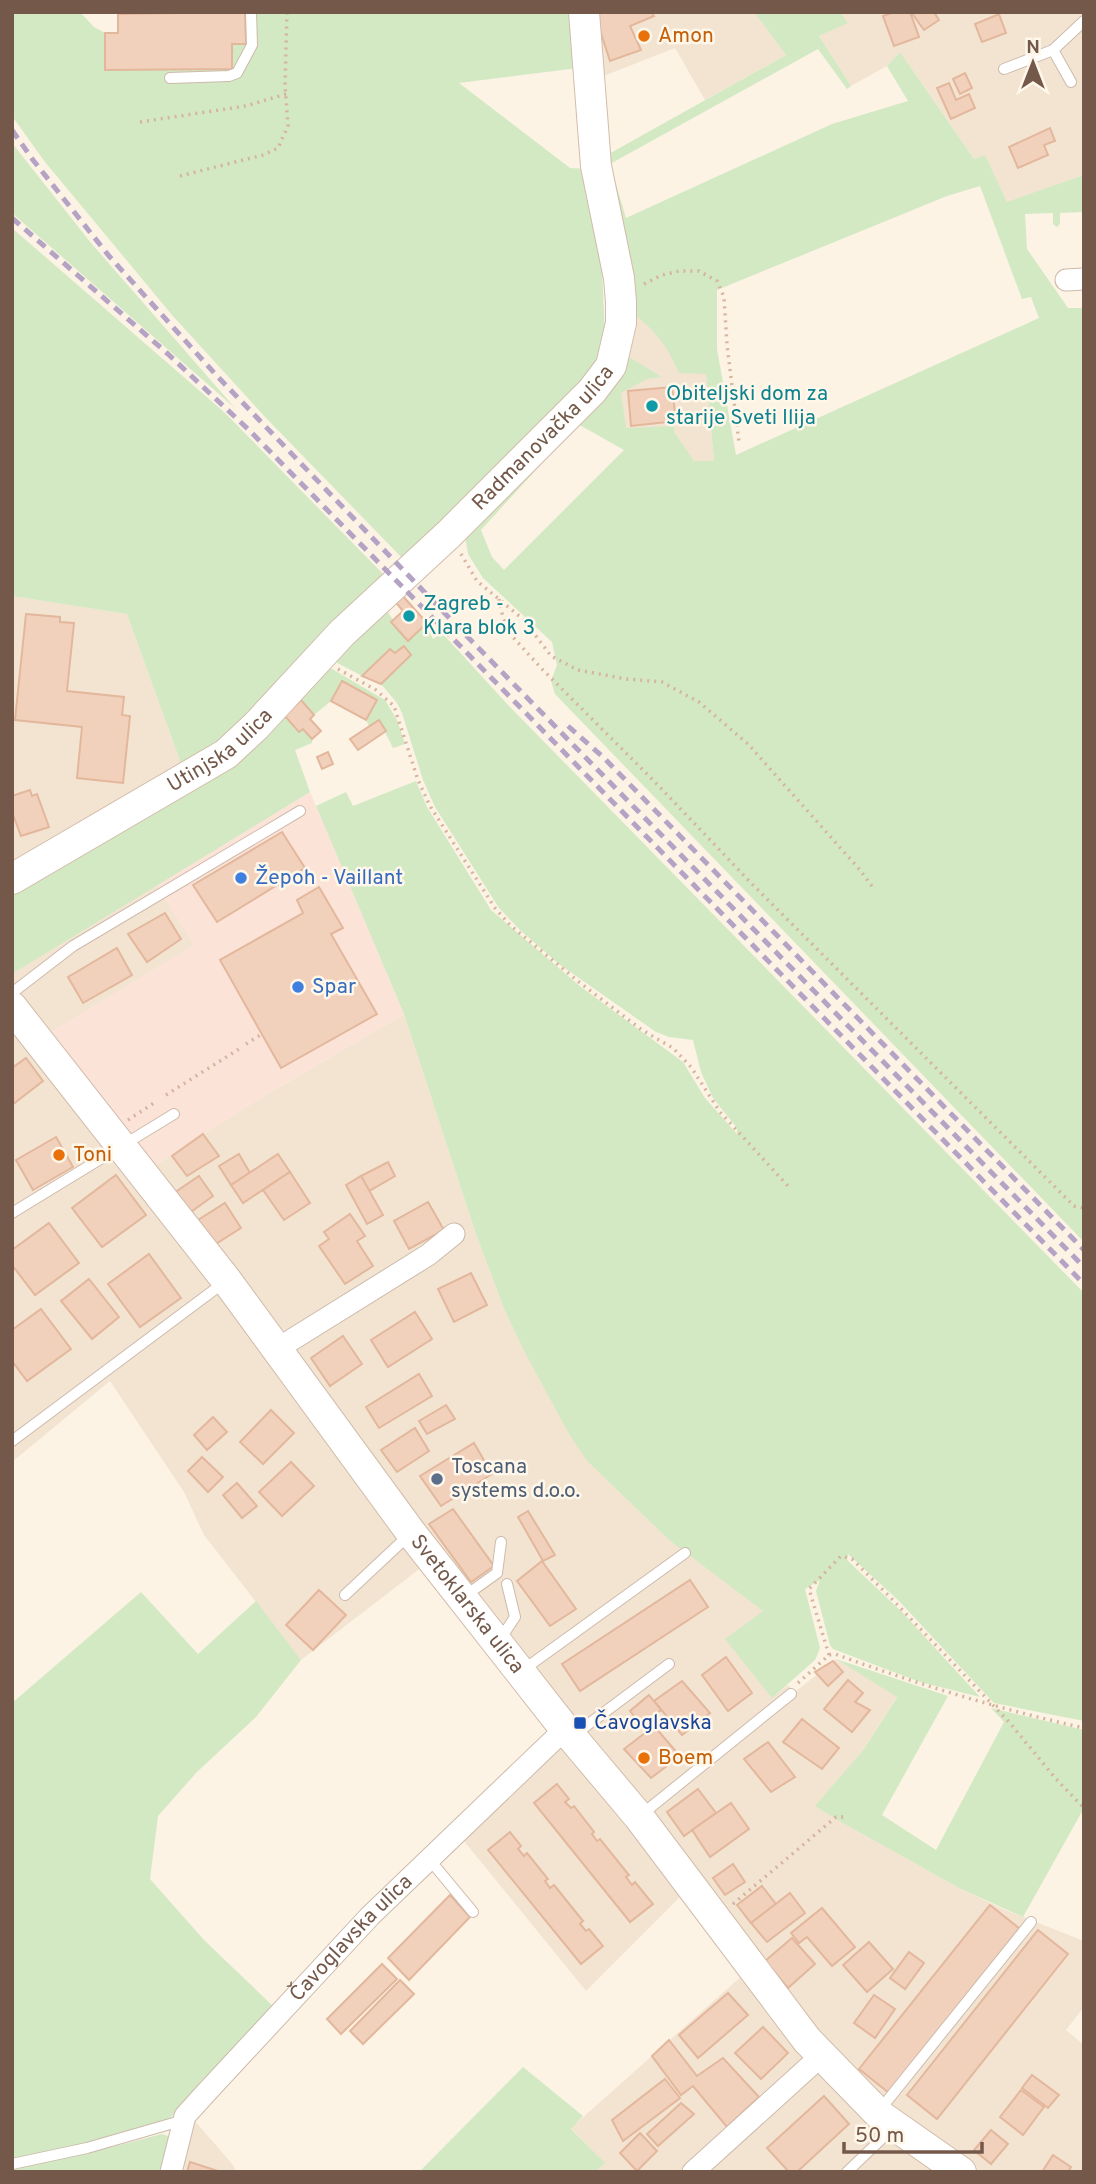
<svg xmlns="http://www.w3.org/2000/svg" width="1096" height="2184" viewBox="0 0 1096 2184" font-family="Overpass,sans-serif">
<rect width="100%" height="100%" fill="#fcf3e4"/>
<g fill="#f3e4d2">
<path d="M589,12H754L786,55L705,100L675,48L596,79Z"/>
<path d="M840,12H1084V175L1007,203L985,155L974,159L900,52L887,66L851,86L819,36L847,23Z"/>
<path d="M632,308L706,374L714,461H695L616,433L607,389Z"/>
<path d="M12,596L127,614L184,772L12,870Z"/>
<path d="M157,885L195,945L50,1033L64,1090L106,1152L151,1168L254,1102L404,1014L475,1231L504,1309L523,1349L587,1461L669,1540L764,1611L733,1633L772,1697L788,1685L795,1692L836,1659L897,1696L864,1749L816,1806L841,1822L959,1888L1003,1909L1084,1941V2007L1066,2030L1084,2045V2172H595L604,2163L571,2128L745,1973L422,1567L301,1660L204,1535L184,1492L110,1381L12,1462V974Z"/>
<path d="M566,1747L687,1890L586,1991L464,1841L559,1749Z"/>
<path d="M194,2120L233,2165L236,2172H177Z"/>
</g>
<path fill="#fce3d8" d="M310,792L404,1014L254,1102L151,1168L50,1033L194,945L157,885Z"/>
<g fill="#d2e9c3" fill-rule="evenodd">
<path d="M12,12H80L94,27L105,33L106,70L232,69V44L246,43L245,12H574L578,68L459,83L570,168L588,169L600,224L605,334L590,378L406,562L266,418L172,315L45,162L12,116Z"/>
<path d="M754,12H840L848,23L819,36L851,86L847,89L818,49L610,164L626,218L832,124L908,101L887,66L900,52L974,159L985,155L1007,202L1084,175V212L1060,213V224L1057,227L1053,224V213L1025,214L1027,249L1068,308H1084V1242L555,694L551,681L557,665L552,642L483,578L468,554L465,536L624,354L662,377L647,379L621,393L626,428L674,426V432L694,461H714L706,374L679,373C666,344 657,332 632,313L607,155L786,55ZM980,186L1022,299L1031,297L1039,318L736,455L717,349V290L947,196ZM578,424L624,450L504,570L492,557L481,530Z"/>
<path d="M12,143L91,243L235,408L12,213Z"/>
<path d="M12,228L224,412L388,579L261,709L184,772L127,614L12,596Z"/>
<path d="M379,609L385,615L388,612L393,620L391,622L408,641L426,624L433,639L442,633L509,706L1084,1293V1721L994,1703L899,1601L848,1554L847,1560L902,1612L980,1697L920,1682L833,1649L830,1645L816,1591L820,1580L805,1589L820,1648L815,1660L772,1698L725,1639L763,1611L669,1540L587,1461L569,1434L523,1349L504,1309L475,1231L404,1014L316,806L346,792L353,806L416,781L427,807L491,910L581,987L683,1062L705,1098L737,1134V1128L713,1098L701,1072L693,1040L669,1037L656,1032L559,964L520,930L499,908L435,807L423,780L402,713L397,703L381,684L411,654L404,647L395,653L390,649L362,676L328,658Z"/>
<path d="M322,663L385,700L397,720L405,744L393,748L379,720L369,726L366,720L376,700L343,681L331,701L314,715L301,701L284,715L299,732L303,729L312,739V743L295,750L310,792L12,974V887L95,839Z"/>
<path d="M141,1592L198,1654L256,1601L301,1660L256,1717L197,1772L158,1816L150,1879L204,1940L276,2009L201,2081L169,2120L109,2137L112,2147L162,2134L168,2136L170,2141L161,2172H12V1703Z"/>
<path d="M836,1659L948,1696L882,1815L936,1850L1004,1722L991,1708L1084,1730V1808L1023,1917L959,1888L841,1822L815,1806L864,1749L897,1697Z"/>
<path d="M523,2067L583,2116L571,2129L605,2163L595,2172H419Z"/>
</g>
<g fill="#f1d1bc" stroke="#e3b79c" stroke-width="2">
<path d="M245,12L246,44H232V69L105,70V33H118V14Z"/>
<path d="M594,12H651L654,16L630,26L641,50L610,61Z"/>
<path d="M894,12H910L919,37L894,46L883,16Z"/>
<path d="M911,12H934L939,20L924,30Z"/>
<path d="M999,14L1006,33L982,42L975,24Z"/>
<path d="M965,73L972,88L960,94L953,79Z"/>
<path d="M949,83L956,100L969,94L975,108L951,119L937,88Z"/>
<path d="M1050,128L1055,141L1044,145L1048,155L1018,168L1009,147Z"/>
<path d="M672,387L676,421L631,426L628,391Z"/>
<path d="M401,594L427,623L408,641L391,622L403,611L394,600Z"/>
<path d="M26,614L60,617V622L74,623L67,691L124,697L122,715L130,716L123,783L77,778L82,727L15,720Z"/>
<path d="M404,646L411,655L381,684L362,676L390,649L395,653Z"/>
<path d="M342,681L377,700L366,720L331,701Z"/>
<path d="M301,700L314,715L310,719L321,731L312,739L303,729L299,732L284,715Z"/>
<path d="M379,720L386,731L358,750L350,739Z"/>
<path d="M328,752L333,764L322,769L317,757Z"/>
<path d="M30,790L32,796L37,794L49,827L21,836L12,812V796Z"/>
<path d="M282,832L305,868L217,922L193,885Z"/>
<path d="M319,887L343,928L331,934L377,1014L281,1068L220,960L303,913L297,900Z"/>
<path d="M165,913L181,939L147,962L128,934Z"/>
<path d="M117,948L132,975L83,1003L68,977Z"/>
<path d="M26,1058L43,1081L12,1105V1068Z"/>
<path d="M203,1134L219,1156L187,1176L172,1156Z"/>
<path d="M56,1137L73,1167L33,1190L16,1160Z"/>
<path d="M239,1154L250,1173L231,1185L219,1166Z"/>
<path d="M278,1154L290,1172L243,1203L231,1185Z"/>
<path d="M388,1162L395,1176L369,1191L361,1176Z"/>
<path d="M290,1172L310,1203L284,1220L263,1190Z"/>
<path d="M116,1175L146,1215L102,1247L72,1208Z"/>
<path d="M199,1176L213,1196L188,1214L174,1193Z"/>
<path d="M361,1176L383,1215L367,1224L346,1185Z"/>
<path d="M428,1202L444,1230L409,1249L394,1221Z"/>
<path d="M225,1203L241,1228L214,1245L198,1220Z"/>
<path d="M350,1214L365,1236L357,1241L373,1266L345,1284L319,1246L329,1239L324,1232Z"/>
<path d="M49,1223L79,1263L35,1295L12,1265V1250Z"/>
<path d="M149,1254L181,1298L140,1327L108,1284Z"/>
<path d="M471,1273L487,1305L454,1322L438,1289Z"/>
<path d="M89,1279L119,1317L92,1339L61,1301Z"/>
<path d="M41,1309L71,1349L27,1381L12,1361V1330Z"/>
<path d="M415,1312L432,1339L388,1367L371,1340Z"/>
<path d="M343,1336L362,1364L330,1386L311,1358Z"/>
<path d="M419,1374L432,1396L379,1428L366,1407Z"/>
<path d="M446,1405L455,1419L427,1434L419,1421Z"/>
<path d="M271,1410L294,1433L263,1464L240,1442Z"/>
<path d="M213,1417L227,1432L207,1450L194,1435Z"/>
<path d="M415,1428L429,1451L397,1472L381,1450Z"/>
<path d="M474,1443L492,1474L441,1506L420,1476Z"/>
<path d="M202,1457L223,1477L208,1492L188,1471Z"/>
<path d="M291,1462L314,1486L282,1516L259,1492Z"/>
<path d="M237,1483L257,1506L242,1518L223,1495Z"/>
<path d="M453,1509L494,1566L471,1582L429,1524Z"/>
<path d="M528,1511L555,1555L543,1561L518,1517Z"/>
<path d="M542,1561L576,1609L550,1626L517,1581Z"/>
<path d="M690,1580L708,1607L580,1691L562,1664Z"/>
<path d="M319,1590L346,1615L313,1650L286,1625Z"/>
<path d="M726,1657L752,1693L728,1711L702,1675Z"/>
<path d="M833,1661L843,1672L828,1686L815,1672Z"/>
<path d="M848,1680L863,1693L855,1702L870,1710L852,1732L824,1709Z"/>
<path d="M682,1681L710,1713L682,1735L654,1701Z"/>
<path d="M649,1695L661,1710L642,1726L630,1711Z"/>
<path d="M802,1719L839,1748L822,1769L783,1742Z"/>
<path d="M654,1726L680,1756L651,1778L624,1749Z"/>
<path d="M768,1742L795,1777L771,1792L744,1759Z"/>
<path d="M557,1784L569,1799L565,1802L571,1808L574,1806L594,1832L592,1834L597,1841L600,1839L629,1875L626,1877L632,1885L635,1882L653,1904L630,1922L534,1803Z"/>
<path d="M698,1789L716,1813L684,1836L667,1812Z"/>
<path d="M731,1803L749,1829L710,1857L692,1830Z"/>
<path d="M510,1832L521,1846L518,1849L524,1856L527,1853L548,1879L545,1881L550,1888L554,1885L583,1921L580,1924L586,1931L589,1929L603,1946L581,1964L488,1850Z"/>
<path d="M733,1864L745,1882L725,1895L713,1878Z"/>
<path d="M762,1886L776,1904L751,1923L737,1905Z"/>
<path d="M790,1893L805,1913L767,1942L751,1923Z"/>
<path d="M450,1895L470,1917L409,1980L388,1958Z"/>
<path d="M990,1905L1020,1929L889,2093L859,2069Z"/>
<path d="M822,1908L855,1947L832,1966L807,1937L799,1943L791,1933Z"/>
<path d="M1038,1930L1068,1954L937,2119L907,2095Z"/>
<path d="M792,1938L815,1964L788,1988L765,1961Z"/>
<path d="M869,1942L893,1969L867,1992L843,1965Z"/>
<path d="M909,1952L924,1963L905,1989L890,1978Z"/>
<path d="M382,1964L397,1979L341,2034L327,2019Z"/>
<path d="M400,1980L414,1994L363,2044L350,2031Z"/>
<path d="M728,1993L748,2015L698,2058L679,2035Z"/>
<path d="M874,1995L895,2009L875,2038L854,2023Z"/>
<path d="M763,2027L788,2053L761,2079L735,2053Z"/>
<path d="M669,2040L697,2076L723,2058L759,2097L727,2127L693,2086L681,2095L652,2056Z"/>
<path d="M1032,2075L1059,2095L1048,2108L1022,2088Z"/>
<path d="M665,2079L680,2098L623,2141L612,2120Z"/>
<path d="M1021,2090L1044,2107L1023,2135L1000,2117Z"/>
<path d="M824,2096L849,2124L797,2172H789L767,2148Z"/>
<path d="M681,2103L694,2114L658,2146L647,2134Z"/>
<path d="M991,2130L1008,2144L991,2164L974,2150Z"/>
<path d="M640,2133L657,2151L637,2171L620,2153Z"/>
<path d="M1053,2155L1071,2167L1068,2172H1042Z"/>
<path d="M190,2162L221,2172H187Z"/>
</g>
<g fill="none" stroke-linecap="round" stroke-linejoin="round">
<defs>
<g id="lane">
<path d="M1053,50L1071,82"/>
<path d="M1004,69L1053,50L1084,21"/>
<path d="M170,78L229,76L237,73L252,45L251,12"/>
<path d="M12,993L73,946L300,811"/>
<path d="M12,1213L174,1114"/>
<path d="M12,1441L226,1281"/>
<path d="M345,1595L409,1535"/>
<path d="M462,1598L497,1573L501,1542"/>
<path d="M499,1641L515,1617L507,1584"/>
<path d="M523,1670L685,1553"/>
<path d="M574,1735L669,1664"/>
<path d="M641,1815L791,1694"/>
<path d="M429,1859L473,1912"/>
<path d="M879,2111L1031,1922"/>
<path d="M12,2164L87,2148L184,2120"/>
<path d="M847,2172L893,2128"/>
</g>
<g id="street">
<path d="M1066,280L1084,279"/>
<path d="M277,1349L428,1255L454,1234"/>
<path id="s1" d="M171,2172L185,2116L204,2095L370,1916L565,1729"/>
<path d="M693,2172L821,2056"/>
</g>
<g id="secondary">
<path id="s2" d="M12,879L226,754L256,726L342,633L449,534L592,391L611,366L621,323V302L619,278L596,166L584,12"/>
<path id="s3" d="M12,1007L227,1281L412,1534L565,1729L639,1817L807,2040L881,2116L961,2172"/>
</g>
</defs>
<use href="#lane" stroke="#cdbaab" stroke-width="12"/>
<use href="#street" stroke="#cdbaab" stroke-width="23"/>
<use href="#secondary" stroke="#d2bcab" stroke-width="32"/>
<g stroke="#d6b49f" stroke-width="3.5" stroke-dasharray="2 5" stroke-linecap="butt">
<path d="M140,122L246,106L286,94"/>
<path d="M180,176L263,155L278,148L288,126L285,85L287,12"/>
<path d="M644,284L662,275L679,271H699L717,281L724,297L727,345L739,442"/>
<path d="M461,554L477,581L524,620L551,656L578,670L626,679L662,682L699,702L748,744L860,870L874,889"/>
<path d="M499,599L503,618L511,635L542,669L654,781L753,885L1074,1206L1084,1208"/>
<path d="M338,669L376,690L394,706L418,780L430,806L495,908L510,925L579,982L642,1030L673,1048L691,1067L720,1112L788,1186"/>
<path d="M246,1044L262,1034"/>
<path d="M166,1095L239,1049"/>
<path d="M128,1120L157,1101"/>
<path d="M829,1655L809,1589L841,1556L852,1559L891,1598L1009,1722L1056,1779L1084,1808"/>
<path d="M798,1683L829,1655L835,1654C917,1684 999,1709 1084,1728"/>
<path d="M733,1904L836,1817H844"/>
</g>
<use href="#lane" stroke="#fff" stroke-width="10"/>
<use href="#street" stroke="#fff" stroke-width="21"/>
<use href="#secondary" stroke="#fff" stroke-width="30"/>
<g stroke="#b5a3c5" stroke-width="5" stroke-dasharray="10 7" stroke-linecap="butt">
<path d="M12,130L33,160L109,256L217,376L455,624L1084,1267"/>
<path d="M12,218L168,354L250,431L1084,1284"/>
<path d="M568,726L603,757L1084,1250"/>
</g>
</g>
<g fill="#e8710a" stroke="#fff7ea" stroke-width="2.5">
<circle cx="644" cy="36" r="7"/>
<circle cx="59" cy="1155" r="7"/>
<circle cx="644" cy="1758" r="7"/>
</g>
<g fill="#0f9aa8" stroke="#fff7ea" stroke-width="2.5">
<circle cx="652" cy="406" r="7"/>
<circle cx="409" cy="616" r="7"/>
</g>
<g fill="#3f7fe0" stroke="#fff7ea" stroke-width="2.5">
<circle cx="241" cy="878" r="7"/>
<circle cx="298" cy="987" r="7"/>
</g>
<circle fill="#5c6f8a" stroke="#fff7ea" stroke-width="2.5" cx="437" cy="1479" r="7"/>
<rect fill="#1a4fb4" stroke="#fff7ea" stroke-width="2.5" x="573" y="1716" width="14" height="14" rx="3.5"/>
<g text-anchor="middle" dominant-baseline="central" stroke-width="5" stroke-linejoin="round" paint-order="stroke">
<g font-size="21" fill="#c56008" stroke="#fff7ea" text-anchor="start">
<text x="658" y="36">Amon</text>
<text x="73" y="1155">Toni</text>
<text x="658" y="1758">Boem</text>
</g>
<g font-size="21" fill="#0d838f" stroke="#fff7ea" text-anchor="start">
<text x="666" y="394">Obiteljski dom za<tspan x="666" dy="24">starije Sveti Ilija</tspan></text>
<text x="423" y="604">Zagreb -<tspan x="423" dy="24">Klara blok 3</tspan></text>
</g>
<g font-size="21" fill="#74594a" stroke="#fff7ea">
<text stroke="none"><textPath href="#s2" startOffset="696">Radmanovačka ulica</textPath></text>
<text stroke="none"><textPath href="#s2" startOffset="245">Utinjska ulica</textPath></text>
<text stroke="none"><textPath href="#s3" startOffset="751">Svetoklarska ulica</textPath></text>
<text stroke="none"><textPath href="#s1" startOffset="301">Čavoglavska ulica</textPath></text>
</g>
<g font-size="21" fill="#366cbe" stroke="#fff7ea" text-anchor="start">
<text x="255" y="878">Žepoh - Vaillant</text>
<text x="312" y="987">Spar</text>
</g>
<g font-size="21" fill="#4e5e75" stroke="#fff7ea" text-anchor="start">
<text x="451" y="1467">Toscana<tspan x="451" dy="24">systems d.o.o.</tspan></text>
</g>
<g font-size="21" fill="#164399" stroke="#fff7ea" text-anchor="start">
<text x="594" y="1723">Čavoglavska</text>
</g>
</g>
<rect width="1096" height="2184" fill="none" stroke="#74594a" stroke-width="28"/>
<g transform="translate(1033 63)" stroke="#fff7ea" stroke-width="5" paint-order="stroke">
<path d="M0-5L12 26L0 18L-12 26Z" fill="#74594a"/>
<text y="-10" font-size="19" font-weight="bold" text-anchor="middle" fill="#74594a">N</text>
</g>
<path d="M844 2142v10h138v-10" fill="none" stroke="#74594a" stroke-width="3.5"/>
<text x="855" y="2142" font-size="21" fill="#74594a" stroke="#fff7ea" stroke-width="5" paint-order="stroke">50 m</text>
</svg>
